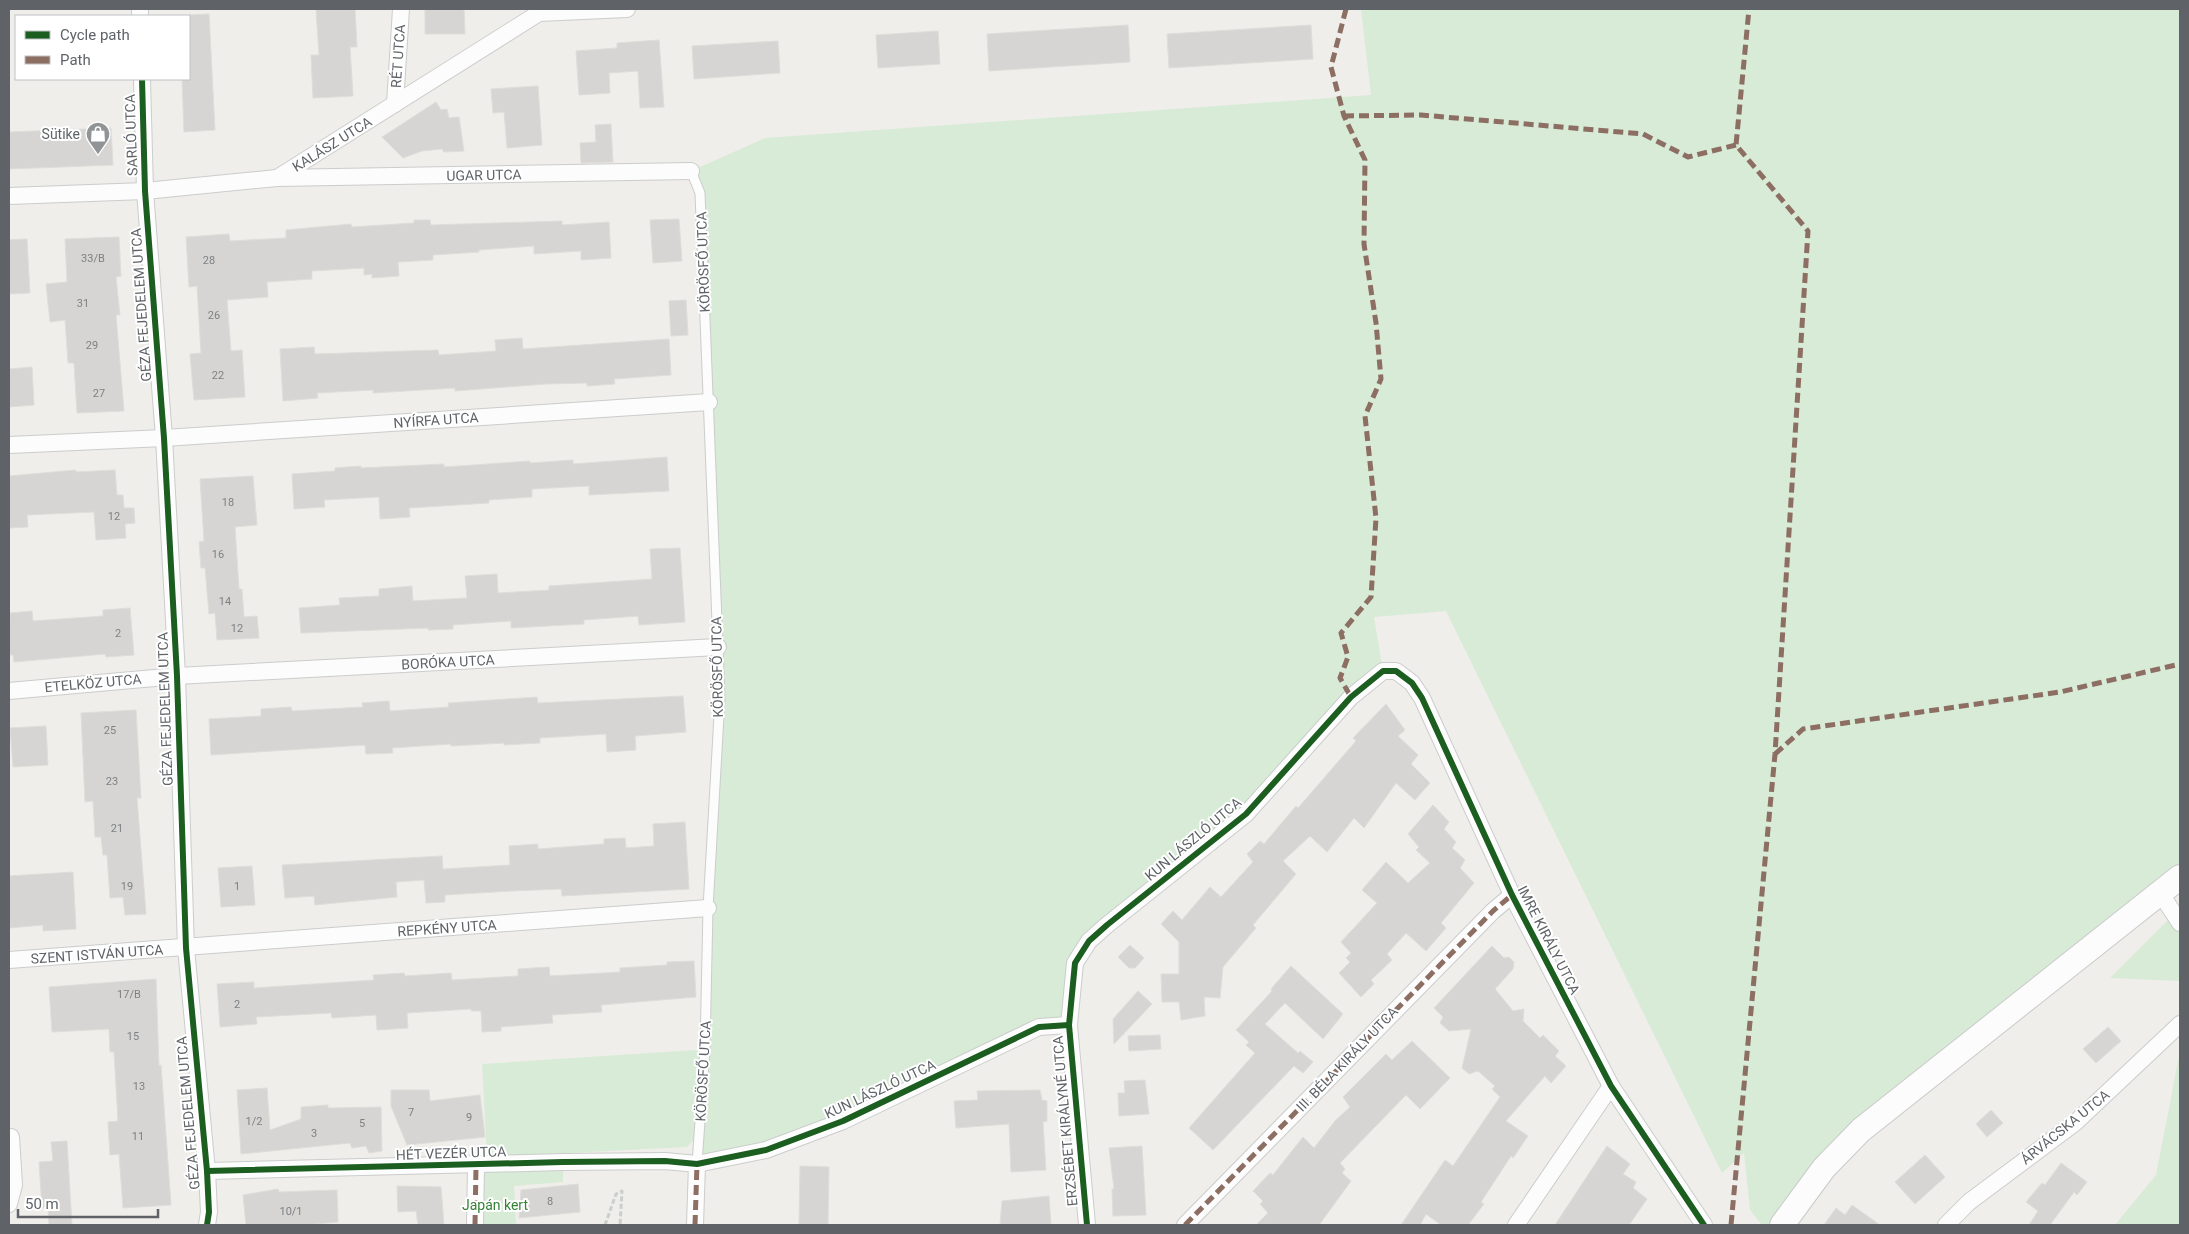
<svg xmlns="http://www.w3.org/2000/svg" width="2189" height="1234" viewBox="0 0 2189 1234" font-family="Roboto,sans-serif">
<rect width="100%" height="100%" fill="#efeeea"/>
<g fill="#d8ebd6">
<path d="M1361,9H2180V864L2132,908L1853,1130L1777,1225H1762L1750,1210L1744,1153L1722,1173L1446,611L1374,617L1383,671L1246,814L1075,963L1069,1025L1039,1027L843,1121L697,1164L720,698L700,193L691,171L765,138L1371,95Z"/>
<path d="M2180,908V981L2110,978Z"/>
<path d="M696,1050L700,1052L695,1139L687,1147L487,1157L482,1064Z"/>
<path d="M2180,1051V1225H2115L2156,1175Z"/>
<path d="M563,1162V1182L514,1186L516,1225H475L476,1166Z"/>
</g>
<g fill="#d6d5d3" stroke="#deddd9">
<path d="M316,9H355L357,47H350L353,96L313,98L311,55H319Z"/>
<path d="M425,9H464L465,34H425Z"/>
<path d="M209,14L215,130L184,132L182,79H189V15Z"/>
<path d="M1128,25L1130,62L989,71L987,34Z"/>
<path d="M1311,25L1313,59L1169,68L1167,34Z"/>
<path d="M938,31L940,64L878,68L876,35Z"/>
<path d="M659,40L664,107L640,108L638,71L609,73L610,93L579,95L576,51L617,48V43Z"/>
<path d="M778,41L780,73L694,79L692,46Z"/>
<path d="M538,86L542,145L507,148L504,112L493,113L491,89Z"/>
<path d="M436,102L441,110L447,109L449,118L459,117L464,151L444,152L442,149L422,151L403,158L382,137Z"/>
<path d="M611,124L613,162L581,163L580,143L596,142L595,125Z"/>
<path d="M111,128L113,165L9,169V132Z"/>
<path d="M679,219L682,261L653,263L650,220Z"/>
<path d="M414,220H430L431,225L562,221V225L609,222L611,258L581,260V251L534,254V246L479,250V252L433,255V260L398,262L399,276L372,278V274L364,275V268L312,271V279L267,282L268,297L227,300L231,351L242,350L245,397L194,400L190,354L201,353L197,286L189,287L186,237L229,234L230,241L286,238V230L351,224L352,227L414,223Z"/>
<path d="M119,237L121,276L116,277L120,315H116L124,411L77,413L74,363H68L65,320L50,322L46,284L67,282L65,239Z"/>
<path d="M27,239L30,293L9,294V240Z"/>
<path d="M686,300L688,335L671,336L669,301Z"/>
<path d="M522,338L523,349L669,339L671,375L614,379L615,384L587,386V383L546,384L455,391V388L373,393V390L317,393L318,398L283,401L280,349L314,347L315,354L438,350L439,355L496,351L495,340Z"/>
<path d="M32,367L34,405L9,407V369Z"/>
<path d="M667,457L669,491L589,495V486L532,489V497L489,500V503L409,508L410,517L380,519L379,497L324,500L325,507L294,509L292,474L335,471V468L361,466V468L444,464V467L530,461V463L573,460V464Z"/>
<path d="M76,470V472L115,470L117,495H123L124,508H134L135,523L125,524L126,538L96,540L94,512L27,515L28,527L9,528V476Z"/>
<path d="M253,476L257,525L235,527L239,589H242L244,617L257,616L259,638L217,640L215,613L209,614L205,568H201L199,542L204,541L200,479Z"/>
<path d="M680,548L685,622L639,625L638,616L584,620V624L511,628V621L453,625V629L428,630V628L301,633L299,608L340,605L339,598L379,596V589L412,586L413,601L467,598L465,576L497,574L498,593L549,590V586L652,579L650,549Z"/>
<path d="M130,608L134,655L106,657L105,654L14,662L13,655H9L10,613L32,611L33,621L103,616V610Z"/>
<path d="M683,696L686,732L635,736L636,750L607,752L606,734L540,738V743L504,745V743L451,746V744L392,748L393,753L366,754L365,745L211,755L209,719L261,716V709L291,707L292,711L363,707L362,703L389,701L390,711L449,707L448,703L537,697L538,703Z"/>
<path d="M1386,704L1405,730L1398,736L1418,755L1411,764L1430,783L1415,800L1396,783L1364,828L1354,818L1327,852L1310,836L1283,861L1296,874L1253,925L1256,928L1223,967L1220,998L1204,997L1205,1016L1181,1020L1179,1002H1162L1161,974H1179V942L1161,924L1173,911L1182,920L1210,887L1221,897L1253,862L1247,854L1260,841L1264,844L1296,806L1298,808L1356,741L1353,738Z"/>
<path d="M136,710L141,798H137L146,914L125,915L123,897L110,898L107,855H103L101,837H95L93,801L85,802L81,713Z"/>
<path d="M46,726L48,765L13,767L10,728Z"/>
<path d="M1433,805L1449,822L1444,829L1456,842L1452,848L1465,860L1460,868L1474,883L1441,923L1446,928L1426,951L1406,933L1387,954L1392,960L1371,980L1374,984L1361,997L1339,973L1350,962L1346,958L1351,953L1341,942L1377,903L1362,890L1386,862L1408,883L1430,863L1416,850L1419,847L1408,834Z"/>
<path d="M685,822L689,889L562,896L561,889L512,891L445,895V902L426,903L424,880L396,882L397,897L315,905L314,896L285,898L282,865L442,856L443,869L510,865L509,846L538,844V849L604,844V839L625,838L626,848L654,846L653,824Z"/>
<path d="M252,866L255,905L221,907L218,868Z"/>
<path d="M73,872L76,929L43,931V925L9,928V876Z"/>
<path d="M1130,945L1144,958L1135,968H1129L1118,957Z"/>
<path d="M1492,946L1504,958L1509,957L1514,962L1513,969L1495,989L1513,1011L1524,1009L1523,1021L1540,1038L1543,1035L1559,1051L1555,1056L1566,1066L1551,1083L1545,1076L1506,1121L1528,1136L1513,1158L1511,1156L1481,1202L1484,1204L1468,1225H1441L1426,1214L1420,1225H1401L1445,1160L1453,1166L1500,1097L1492,1089L1495,1086L1478,1071L1469,1074L1462,1068L1471,1029L1449,1031L1440,1023L1443,1017L1434,1008Z"/>
<path d="M694,961L696,997L601,1005L602,1012L552,1015L553,1023L501,1027V1031L482,1032L481,1011H471V1009L407,1013L408,1028L377,1030L376,1015L332,1018L331,1013L256,1017L257,1024L220,1027L217,984L254,982V988L374,980L373,975L404,973L405,976L451,973L452,980L518,976V969L549,967L550,976L620,972V968L667,965V962Z"/>
<path d="M1291,966L1343,1014L1323,1039L1285,1003L1265,1024L1298,1053L1300,1051L1313,1062L1303,1073L1294,1066L1213,1150L1189,1128L1255,1053L1246,1045L1249,1042L1236,1030L1272,991L1271,989Z"/>
<path d="M156,979L159,1066L161,1065L171,1205L123,1208L119,1154L110,1155L108,1122L118,1121L114,1052H110L109,1029L52,1032L49,987Z"/>
<path d="M1138,991L1152,1004L1114,1044L1113,1019Z"/>
<path d="M2108,1027L2121,1041L2096,1063L2083,1049Z"/>
<path d="M1160,1035L1161,1049L1129,1051L1128,1036Z"/>
<path d="M1412,1041L1450,1078L1420,1109L1406,1095L1340,1163L1345,1169L1342,1173L1351,1181L1319,1225H1256L1268,1213L1260,1204L1263,1201L1253,1191L1270,1173L1273,1175L1303,1137L1314,1148L1335,1121L1350,1107L1343,1097L1386,1054L1392,1060Z"/>
<path d="M1145,1080L1149,1114L1119,1116L1118,1093H1125L1124,1081Z"/>
<path d="M267,1088L270,1130L301,1119V1107L328,1105V1108L381,1107L382,1151L369,1153L366,1146L352,1148L350,1143L241,1154L237,1090Z"/>
<path d="M391,1090H429L430,1101L480,1095L485,1137L407,1145L391,1106Z"/>
<path d="M1040,1090L1042,1100L1047,1101V1121L1043,1122L1046,1170L1011,1172L1009,1124L956,1128L954,1101L978,1100L977,1091Z"/>
<path d="M1991,1110L2003,1123L1987,1137L1976,1124Z"/>
<path d="M67,1141L72,1225H49L48,1207L42,1208L39,1162L53,1161L51,1142Z"/>
<path d="M1142,1146L1146,1215L1113,1216L1112,1189H1114L1109,1148Z"/>
<path d="M1607,1146L1630,1164L1623,1174L1636,1182L1633,1188L1647,1199L1629,1225H1555Z"/>
<path d="M1925,1155L1945,1177L1915,1204L1895,1182Z"/>
<path d="M2061,1163L2087,1182L2077,1195L2074,1192L2050,1225H2029L2038,1211L2026,1202L2042,1183L2045,1185Z"/>
<path d="M800,1166L829,1167L828,1225H799Z"/>
<path d="M578,1184L580,1212L519,1218L521,1190Z"/>
<path d="M397,1186L441,1187L444,1225H418L416,1211L398,1212Z"/>
<path d="M278,1189L279,1192L337,1190L338,1222L304,1225H246L243,1195Z"/>
<path d="M1049,1196L1051,1225H1000L1002,1201Z"/>
<path d="M1852,1205L1880,1225H1824L1836,1208L1845,1215Z"/>
</g>
<g fill="none" stroke-linecap="round" stroke-linejoin="round">
<defs>
<path id="service" d="M691,171L700,193L720,698L708,908L705,1049L697,1164"/>
<g id="minor">
<path d="M140,9V16"/>
<path d="M142,79L145,191L164,438L177,676L186,948L207,1171L209,1212L207,1225"/>
<path d="M395,104L401,9"/>
<path d="M277,178L691,171"/>
<path d="M9,196L145,191L277,178L539,13L627,9"/>
<path d="M9,445L164,438L709,402"/>
<path d="M9,691L177,676L718,647"/>
<path d="M2161,894L2180,923"/>
<path d="M9,960L708,908"/>
<path d="M207,1171L563,1162L665,1161L697,1164L766,1150L843,1121L1039,1027L1069,1025"/>
<path d="M9,1204L14,1185L11,1137"/>
<path d="M475,1225L476,1166"/>
<path d="M695,1225L697,1164"/>
<path d="M1087,1225L1069,1025L1075,963L1089,941L1107,925L1246,814L1351,697L1383,671H1396L1412,683L1422,698L1512,895L1611,1086L1704,1225"/>
<path d="M1185,1225L1493,911L1512,895"/>
<path d="M1516,1225L1611,1086"/>
<path d="M1946,1225L1969,1202L2076,1122L2180,1024"/>
</g>
<path id="secondary" d="M1782,1225L1824,1168L1861,1130L2180,877"/>
</defs>
<use href="#service" stroke="#cbcccc" stroke-width="11"/>
<use href="#minor" stroke="#cbcccc" stroke-width="18"/>
<use href="#secondary" stroke="#cacacb" stroke-width="26"/>
<path stroke="#cacfcc" stroke-width="3" stroke-dasharray="5 2.5" stroke-linecap="butt" d="M605,1225L616,1194L622,1191L620,1225"/>
<use href="#service" stroke="#fdfcfc" stroke-width="9"/>
<use href="#minor" stroke="#fdfcfc" stroke-width="16"/>
<use href="#secondary" stroke="#fdfcfc" stroke-width="24"/>
<g stroke="#8d6e63" stroke-width="5" stroke-dasharray="10 5" stroke-linecap="butt">
<path d="M1346,9L1331,67L1344,116L1365,160L1364,244L1376,323L1381,379L1365,416L1376,518L1371,597L1341,633L1348,657L1340,678L1351,697"/>
<path d="M1344,116L1421,115L1643,134L1688,157L1736,145"/>
<path d="M1775,754L1803,729L2060,692L2180,664"/>
<path d="M475,1225L476,1166"/>
<path d="M695,1225L697,1164L700,1163"/>
<path d="M1185,1225L1493,911L1512,895"/>
<path d="M1731,1225L1775,754L1808,231L1736,145L1749,9"/>
</g>
<defs>
<g id="cycleway">
<path d="M142,79L145,191L164,438L177,676L186,948L207,1171L209,1212L207,1225"/>
<path d="M207,1171L563,1162L665,1161L697,1164L766,1150L843,1121L1039,1027L1069,1025"/>
<path d="M1087,1225L1069,1025L1075,963L1089,941L1107,925L1246,814L1351,697L1383,671H1396L1412,683L1422,698L1512,895L1611,1086L1704,1225"/>
</g>
</defs>
<use href="#cycleway" stroke="#fff" stroke-width="9"/>
<use href="#cycleway" stroke="#1b5e20" stroke-width="6"/>
</g>
<defs>
<symbol id="shop-pin" viewBox="-11 -11 22 30"><path d="M0 17L-7.5 6A9.5 9.5 0 1 1 7.5 6Z" fill="#919496" stroke="#fff"/><path d="M-5-2.5h2.3a2.7 3.5 0 0 1 5.4 0H5L5.5 6h-11ZM-1.5-2.5h3a1.5 2.3 0 0 0-3 0Z" fill="#fff"/></symbol>
</defs>
<g fill-rule="evenodd">
<use href="#shop-pin" x="84" y="120" width="28" height="38"/>
</g>
<g text-anchor="middle" dominant-baseline="central" stroke-width="4" stroke-linejoin="round" paint-order="stroke">
<g font-size="11" fill="#7e8184">
<text x="93" y="258">33/B</text>
<text x="209" y="260">28</text>
<text x="83" y="303">31</text>
<text x="214" y="315">26</text>
<text x="92" y="345">29</text>
<text x="218" y="375">22</text>
<text x="99" y="393">27</text>
<text x="228" y="502">18</text>
<text x="114" y="516">12</text>
<text x="218" y="554">16</text>
<text x="225" y="601">14</text>
<text x="237" y="628">12</text>
<text x="118" y="633">2</text>
<text x="110" y="730">25</text>
<text x="112" y="781">23</text>
<text x="117" y="828">21</text>
<text x="127" y="886">19</text>
<text x="237" y="886">1</text>
<text x="129" y="994">17/B</text>
<text x="237" y="1004">2</text>
<text x="133" y="1036">15</text>
<text x="139" y="1086">13</text>
<text x="411" y="1112">7</text>
<text x="469" y="1117">9</text>
<text x="254" y="1121">1/2</text>
<text x="362" y="1123">5</text>
<text x="314" y="1133">3</text>
<text x="138" y="1136">11</text>
<text x="550" y="1201">8</text>
<text x="291" y="1211">10/1</text>
</g>
<g font-size="14" fill="#5f6368" stroke="#fff">
<text transform="translate(398 56) rotate(-86)">RÉT UTCA</text>
<text transform="translate(131 135) rotate(-92)">SARLÓ UTCA</text>
<text transform="translate(332 144) rotate(-32)">KALÁSZ UTCA</text>
<text transform="translate(484 175) rotate(-1)">UGAR UTCA</text>
<text transform="translate(703 262) rotate(-92)">KÖRÖSFŐ UTCA</text>
<text transform="translate(141 305) rotate(-94)">GÉZA FEJEDELEM UTCA</text>
<text transform="translate(436 420) rotate(-4)">NYÍRFA UTCA</text>
<text transform="translate(448 662) rotate(-3)">BORÓKA UTCA</text>
<text transform="translate(717 667) rotate(-91)">KÖRÖSFŐ UTCA</text>
<text transform="translate(93 683) rotate(-5)">ETELKÖZ UTCA</text>
<text transform="translate(165 709) rotate(-92)">GÉZA FEJEDELEM UTCA</text>
<text transform="translate(1193 839) rotate(-40)">KUN LÁSZLÓ UTCA</text>
<text transform="translate(447 928) rotate(-4)">REPKÉNY UTCA</text>
<text transform="translate(1549 940) rotate(63)">IMRE KIRÁLY UTCA</text>
<text transform="translate(97 954) rotate(-4)">SZENT ISTVÁN UTCA</text>
<text transform="translate(1347 1059) rotate(-46)">III. BÉLA KIRÁLY UTCA</text>
<text transform="translate(703 1071) rotate(-87)">KÖRÖSFŐ UTCA</text>
<text transform="translate(880 1089) rotate(-25)">KUN LÁSZLÓ UTCA</text>
<text transform="translate(188 1113) rotate(-95)">GÉZA FEJEDELEM UTCA</text>
<text transform="translate(1065 1121) rotate(-95)">ERZSÉBET KIRÁLYNÉ UTCA</text>
<text transform="translate(2065 1127) rotate(-39)">ÁRVÁCSKA UTCA</text>
<text transform="translate(451 1153) rotate(-2)">HÉT VEZÉR UTCA</text>
</g>
<g font-size="14" fill="#5f6368" stroke="#fff" text-anchor="end">
<text x="80" y="134">Sütike</text>
</g>
<g font-size="14" fill="#348238" stroke="#fff">
<text x="495" y="1205">Japán kert</text>
</g>
</g>
<rect width="2189" height="1234" fill="none" stroke="#5f6368" stroke-width="20"/>
<rect x="15" y="15" width="175" height="65" fill="#ffffff" stroke="#bfc1c3"/>
<rect x="25" y="31" width="25" height="8" fill="#1b5e20" stroke="#bfc1c3"/>
<text x="60" y="40" font-size="15" fill="#5f6368">Cycle path</text>
<rect x="25" y="56" width="25" height="8" fill="#8d6e63" stroke="#bfc1c3"/>
<text x="60" y="65" font-size="15" fill="#5f6368">Path</text>
<path d="M18 1209v8h140v-8" fill="none" stroke="#5f6368" stroke-width="2.5"/>
<text x="25" y="1209" font-size="15" fill="#5f6368" stroke="#ffffff" stroke-width="4" paint-order="stroke">50 m</text>
</svg>
